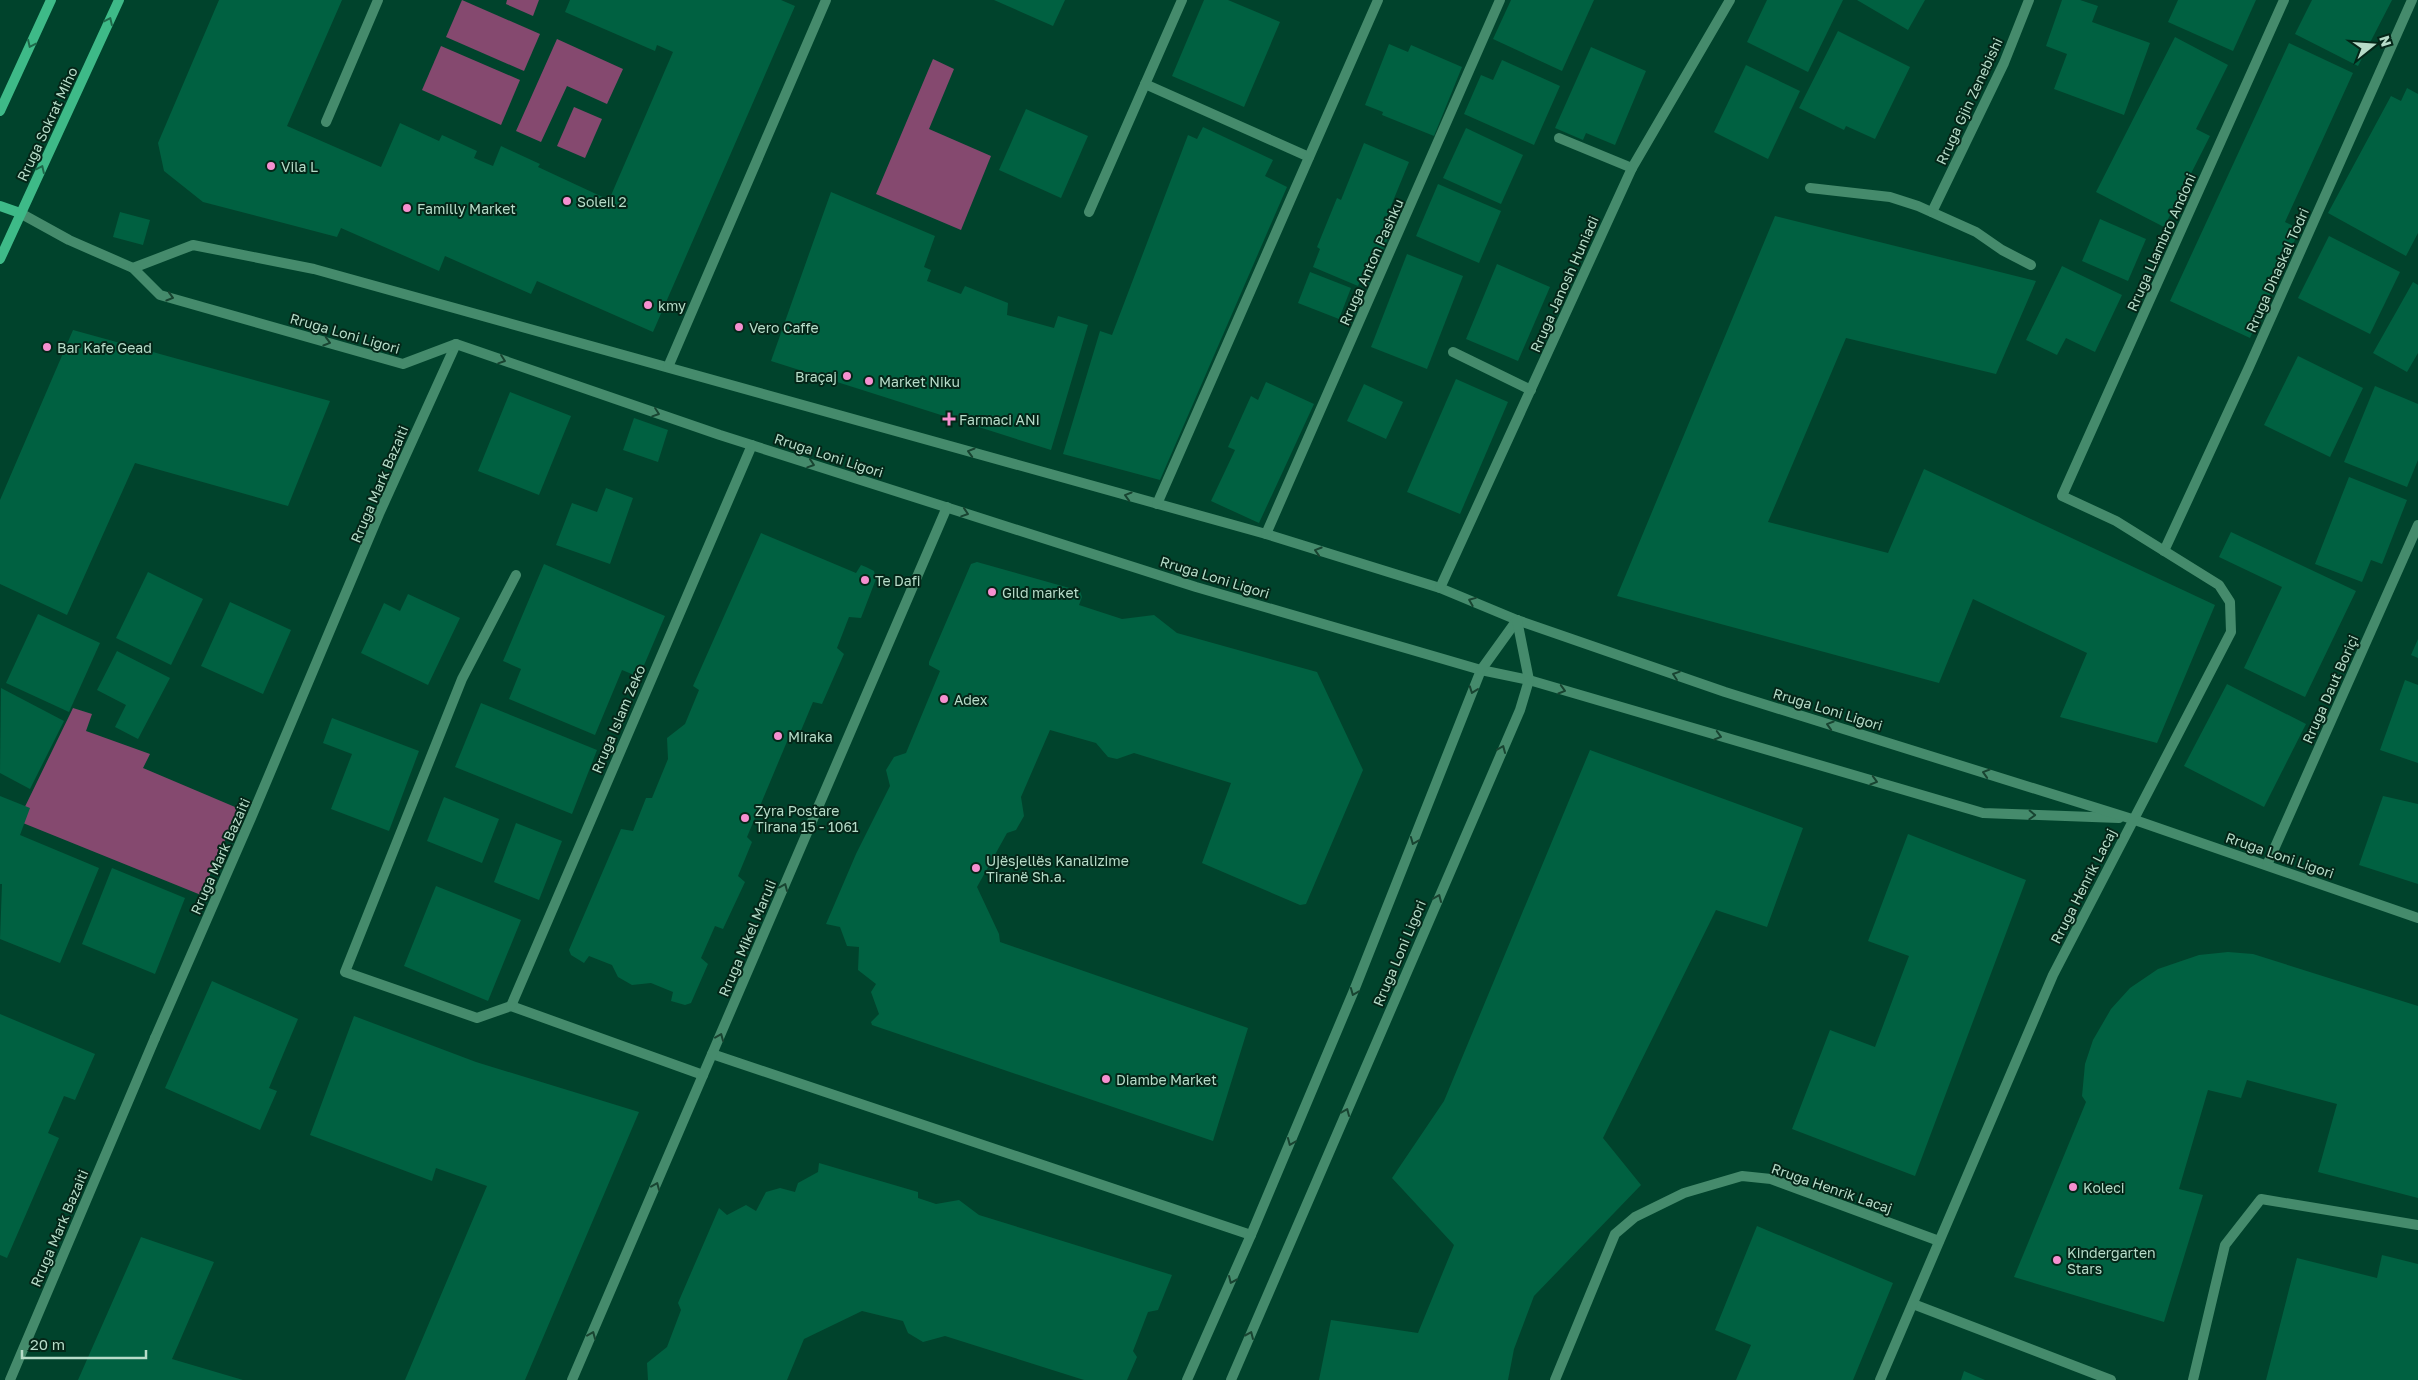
<svg xmlns="http://www.w3.org/2000/svg" width="2418" height="1380" viewBox="0 0 2418 1380" font-family="'Golos Text',sans-serif">
<rect width="100%" height="100%" fill="#00432c"/>
<g fill="#85496f">
<path d="M462,0L540,34L524,71L446,37Z"/>
<path d="M507,0H539L533,16L506,4Z"/>
<path d="M557,39L623,69L607,104L567,86L541,142L516,131Z"/>
<path d="M441,46L520,80L501,125L422,90Z"/>
<path d="M933,59L954,69L929,129L991,156L961,230L876,194Z"/>
<path d="M574,107L602,119L585,158L557,146Z"/>
<path d="M73,708L92,714L86,731L150,754L143,768L235,807L237,813L201,895L18,821Z"/>
</g>
<g fill="#006141">
<path d="M219,0H342L287,126L381,167L400,123L439,141L442,135L477,151L474,158L493,166L501,146L540,164L538,167L609,200L673,52L657,45L655,51L565,12L570,0H781L795,6L653,332L537,281L531,294L445,256L439,271L341,228L337,237L203,202L164,171L158,143Z"/>
<path d="M994,0H1065L1053,26Z"/>
<path d="M1204,0H1228L1280,22L1244,107L1172,76Z"/>
<path d="M1511,0H1594L1562,71L1493,39Z"/>
<path d="M1767,0H1843L1808,72L1747,42Z"/>
<path d="M1857,0H1925L1908,30Z"/>
<path d="M2062,0H2080L2098,6L2092,22L2150,43L2124,115L2054,89L2067,54L2046,46Z"/>
<path d="M2178,0H2256L2233,51L2168,22Z"/>
<path d="M2312,0H2392L2358,66L2295,34Z"/>
<path d="M1838,31L1910,67L1875,139L1846,126L1844,130L1799,108Z"/>
<path d="M2175,37L2228,65L2196,129L2210,136L2164,227L2096,192Z"/>
<path d="M2289,43L2353,73L2285,222L2300,229L2250,338L2170,301Z"/>
<path d="M1389,44L1408,52L1411,45L1462,67L1434,136L1382,115L1383,112L1365,105Z"/>
<path d="M1591,47L1646,71L1615,145L1586,133L1583,140L1555,128Z"/>
<path d="M1502,60L1560,86L1534,145L1464,114L1481,75L1493,80Z"/>
<path d="M1746,65L1800,91L1768,159L1714,132Z"/>
<path d="M2407,88L2418,94V233L2406,256L2328,213L2391,96L2401,101Z"/>
<path d="M1026,109L1088,136L1061,198L999,170Z"/>
<path d="M1203,127L1273,160L1265,176L1287,187L1160,480L1063,454L1100,331L1112,335L1188,135L1197,139Z"/>
<path d="M1466,128L1523,155L1501,204L1443,178Z"/>
<path d="M1364,143L1409,162L1386,218L1395,221L1376,267L1367,264L1358,286L1313,267L1320,249L1317,247L1337,198L1341,200Z"/>
<path d="M1438,184L1501,211L1479,263L1416,236Z"/>
<path d="M831,192L935,236L924,267L931,270L927,281L961,294L965,286L1008,303L1007,315L1054,328L1058,316L1088,325L1051,450L771,361Z"/>
<path d="M120,212L150,220L143,245L113,237Z"/>
<path d="M1775,216L2036,281L1996,374L1846,338L1768,522L1888,553L1924,469L2215,605L2157,743L2060,717L2087,653L1973,599L1939,683L1617,596Z"/>
<path d="M2100,219L2146,239L2128,281L2082,261Z"/>
<path d="M2329,236L2400,272L2370,334L2298,298Z"/>
<path d="M1407,254L1463,276L1427,369L1371,347Z"/>
<path d="M1497,264L1550,287L1518,361L1466,339Z"/>
<path d="M2062,266L2122,295L2095,352L2066,338L2057,355L2026,340Z"/>
<path d="M1310,272L1351,288L1339,319L1298,303Z"/>
<path d="M2413,282L2418,285V353L2407,372L2373,353Z"/>
<path d="M73,330L330,401L288,506L135,463L67,615L0,584V500Z"/>
<path d="M2298,356L2363,388L2330,457L2264,425Z"/>
<path d="M1456,379L1508,402L1460,514L1407,492Z"/>
<path d="M1266,382L1314,404L1259,523L1211,501L1235,450L1228,447L1251,396L1258,400Z"/>
<path d="M1364,384L1403,402L1386,439L1347,421Z"/>
<path d="M2375,386L2418,404V460L2407,487L2344,462Z"/>
<path d="M510,392L571,416L539,495L478,471Z"/>
<path d="M634,418L668,430L658,462L623,450Z"/>
<path d="M2349,477L2407,500L2382,564L2371,560L2362,582L2315,564Z"/>
<path d="M606,488L633,498L610,564L556,545L572,503L597,512Z"/>
<path d="M2231,532L2356,591L2305,697L2244,668L2282,587L2219,557Z"/>
<path d="M761,533L856,573L861,565L866,567L874,571L876,579L861,618L849,617L837,648L844,654L822,704L813,702L800,733L791,732L747,837L752,842L738,876L745,882L723,929L715,926L701,958L708,964L691,1003L685,1005L671,1001L673,992L651,983L632,985L618,977L612,965L589,956L584,963L571,955L569,950L621,829L633,831L646,798H652L668,759L667,738L685,724L699,690L693,686Z"/>
<path d="M977,562L1080,591L1082,597L1079,605L1122,619L1154,615L1177,633L1317,672L1363,770L1306,904L1300,905L1202,863L1231,783L1134,753L1117,759L1108,757L1096,743L1050,730L1021,797L1024,816L1016,830L1007,833L977,887L999,934L1000,942L1248,1028L1213,1141L872,1025L871,1022L879,1014L871,992L876,984L858,970L859,947L847,946L840,927L826,924L856,854L890,786L886,770L894,757L906,753L940,671L929,665V662L971,564Z"/>
<path d="M544,564L665,616L639,677L622,670L595,735L509,699L521,669L503,661Z"/>
<path d="M148,572L203,599L171,665L116,638Z"/>
<path d="M408,594L460,618L428,685L361,653L384,603L400,611Z"/>
<path d="M230,602L291,630L263,694L201,666Z"/>
<path d="M38,614L100,643L69,712L6,683Z"/>
<path d="M2418,639V658L2411,655Z"/>
<path d="M117,651L170,678L138,739L115,727L126,705L97,690Z"/>
<path d="M2405,680L2418,685V763L2380,750Z"/>
<path d="M2227,684L2306,724L2264,807L2184,766Z"/>
<path d="M1,688L64,721L30,789L0,773Z"/>
<path d="M481,703L597,750L572,814L455,767Z"/>
<path d="M332,718L419,751L389,831L331,809L352,754L323,743Z"/>
<path d="M1590,750L1803,828L1767,927L1716,910L1603,1138L1641,1185L1534,1296L1514,1349L1508,1380H1319L1331,1320L1418,1333L1454,1245L1392,1178L1444,1101Z"/>
<path d="M0,796L30,808L20,835L99,868L60,963L0,939L2,884H0Z"/>
<path d="M2383,796L2418,804V884L2359,865Z"/>
<path d="M444,797L499,819L482,863L427,841Z"/>
<path d="M516,823L562,841L539,900L494,882Z"/>
<path d="M1908,834L2026,880L1915,1176L1792,1129L1830,1030L1875,1047L1909,956L1868,941Z"/>
<path d="M112,868L185,898L155,974L82,944Z"/>
<path d="M436,886L521,920L488,1001L404,966Z"/>
<path d="M2228,952L2253,954L2418,1006V1198L2318,1172L2337,1104L2247,1080L2241,1098L2208,1090L2179,1189L2203,1195L2164,1322L2014,1277L2086,1102L2082,1096L2085,1064L2093,1040L2111,1009L2130,988L2158,969L2199,955Z"/>
<path d="M212,981L298,1019L269,1088L277,1091L260,1130L165,1088Z"/>
<path d="M0,1014L95,1054L75,1100L64,1096L48,1133L59,1138L7,1258L0,1255Z"/>
<path d="M354,1016L476,1062L639,1112L525,1380H405L487,1186L436,1168L432,1181L310,1135Z"/>
<path d="M819,1163L918,1192V1198L936,1204L959,1200L979,1215L1172,1275L1158,1310L1148,1312L1133,1351L1137,1357L1127,1380H1084L945,1336L923,1342L908,1333L903,1321L862,1311L804,1339L787,1380H648L647,1363L667,1347L681,1310L678,1303L719,1208L727,1215L746,1205L756,1211L766,1192L780,1188L795,1192L798,1183L818,1172Z"/>
<path d="M1757,1226L1893,1283L1853,1380H1736L1751,1345L1715,1330Z"/>
<path d="M141,1237L214,1262L172,1359L243,1380H78Z"/>
<path d="M2382,1255L2418,1264V1380H2266L2297,1258L2377,1278Z"/>
<path d="M1964,1371L1985,1380H1961Z"/>
</g>
<g fill="none" stroke-linecap="round" stroke-linejoin="round">
<g stroke="#458b6c" stroke-width="10">
<path d="M1145,84L1309,157"/>
<path d="M1559,138L1632,168"/>
<path d="M1810,188L1890,197L1918,206L1976,232L2002,250L2031,265"/>
<path d="M1089,212L1182,0"/>
<path d="M1932,212L2004,63L2029,0"/>
<path d="M1453,352L1531,390"/>
<path d="M516,575L462,679L345,972L477,1018L511,1006L703,1075"/>
<path d="M511,1006L752,445"/>
<path d="M155,1038L251,818L379,514L456,344"/>
<path d="M1555,1380L1615,1234L1635,1217L1684,1193L1742,1176L1771,1179L1939,1241"/>
<path d="M2193,1380L2225,1245L2261,1199L2418,1225"/>
</g>
<g stroke="#458b6c" stroke-width="10">
<path d="M326,122L378,0"/>
<path d="M20,213L69,240L133,268L160,295L403,364L456,344L720,435L1196,587L1481,670L1529,680L1983,813L2119,818"/>
<path d="M133,268L193,245L314,269L1266,534L1440,588L1517,620L1725,692L2132,819L2418,918"/>
<path d="M668,367L826,0"/>
<path d="M1157,504L1378,0"/>
<path d="M1266,534L1500,0"/>
<path d="M2164,551L2249,367L2412,0"/>
<path d="M1440,588L1632,168L1730,0"/>
<path d="M2267,865L2418,525"/>
<path d="M712,1054L1251,1235"/>
<path d="M1913,1304L2111,1380"/>
<path d="M10,1380L155,1038"/>
<path d="M572,1380L947,507"/>
<path d="M1187,1380L1251,1235L1355,988L1481,670L1517,620"/>
<path d="M1231,1380L1520,710L1529,680L1517,620"/>
<path d="M1880,1380L2053,975L2231,632L2230,602L2219,585L2116,521L2062,496L2284,0"/>
</g>
<g stroke="#3eba88" stroke-width="10">
<path d="M0,111L51,0"/>
<path d="M0,206L20,213"/>
<path d="M0,259L119,0"/>
</g>
</g>
<defs><path id="oneway-chevron" d="M-2-3.5L2.5 0L-2 3.5" fill="none" stroke-width="1.6" stroke-linecap="round" stroke-linejoin="round" transform="scale(1.25)"/></defs>
<g stroke="#1e694a">
<use href="#oneway-chevron" transform="translate(109 21) rotate(-65)"/>
<use href="#oneway-chevron" transform="translate(31 44) rotate(115)"/>
<use href="#oneway-chevron" transform="translate(41 169) rotate(-65)"/>
</g>
<g stroke="#184431">
<use href="#oneway-chevron" transform="translate(170 297) rotate(16)"/>
<use href="#oneway-chevron" transform="translate(327 342) rotate(16)"/>
<use href="#oneway-chevron" transform="translate(502 360) rotate(19)"/>
<use href="#oneway-chevron" transform="translate(656 413) rotate(19)"/>
<use href="#oneway-chevron" transform="translate(971 452) rotate(-164)"/>
<use href="#oneway-chevron" transform="translate(811 464) rotate(18)"/>
<use href="#oneway-chevron" transform="translate(1128 496) rotate(-164)"/>
<use href="#oneway-chevron" transform="translate(965 513) rotate(18)"/>
<use href="#oneway-chevron" transform="translate(1318 551) rotate(-163)"/>
<use href="#oneway-chevron" transform="translate(1472 601) rotate(-158)"/>
<use href="#oneway-chevron" transform="translate(1676 675) rotate(-161)"/>
<use href="#oneway-chevron" transform="translate(1473 690) rotate(110)"/>
<use href="#oneway-chevron" transform="translate(1562 690) rotate(16)"/>
<use href="#oneway-chevron" transform="translate(1830 725) rotate(-163)"/>
<use href="#oneway-chevron" transform="translate(1718 736) rotate(16)"/>
<use href="#oneway-chevron" transform="translate(1502 749) rotate(-67)"/>
<use href="#oneway-chevron" transform="translate(1986 773) rotate(-163)"/>
<use href="#oneway-chevron" transform="translate(1874 781) rotate(16)"/>
<use href="#oneway-chevron" transform="translate(2032 815) rotate(2)"/>
<use href="#oneway-chevron" transform="translate(1414 841) rotate(112)"/>
<use href="#oneway-chevron" transform="translate(784 887) rotate(-67)"/>
<use href="#oneway-chevron" transform="translate(1438 898) rotate(-67)"/>
<use href="#oneway-chevron" transform="translate(1354 992) rotate(112)"/>
<use href="#oneway-chevron" transform="translate(720 1037) rotate(-67)"/>
<use href="#oneway-chevron" transform="translate(1346 1112) rotate(-67)"/>
<use href="#oneway-chevron" transform="translate(1291 1142) rotate(113)"/>
<use href="#oneway-chevron" transform="translate(656 1186) rotate(-67)"/>
<use href="#oneway-chevron" transform="translate(1232 1280) rotate(114)"/>
<use href="#oneway-chevron" transform="translate(592 1335) rotate(-67)"/>
<use href="#oneway-chevron" transform="translate(1250 1335) rotate(-66)"/>
</g>
<g fill="#f690d0" stroke="#042618" stroke-width="2">
<circle cx="271" cy="166" r="5"/>
<circle cx="567" cy="201" r="5"/>
<circle cx="407" cy="208" r="5"/>
<circle cx="648" cy="305" r="5"/>
<circle cx="739" cy="327" r="5"/>
<circle cx="47" cy="347" r="5"/>
<circle cx="847" cy="376" r="5"/>
<circle cx="869" cy="381" r="5"/>
<path d="M946.5 411.5h5v5h5v5h-5v5h-5v-5h-5v-5h5z"/>
<circle cx="865" cy="580" r="5"/>
<circle cx="992" cy="592" r="5"/>
<circle cx="944" cy="699" r="5"/>
<circle cx="778" cy="736" r="5"/>
<circle cx="745" cy="818" r="5"/>
<circle cx="976" cy="868" r="5"/>
<circle cx="1106" cy="1079" r="5"/>
<circle cx="2073" cy="1187" r="5"/>
<circle cx="2057" cy="1260" r="5"/>
</g>
<g text-anchor="middle" dominant-baseline="central" stroke-width="4" stroke-linejoin="round" paint-order="stroke">
<g font-size="14" fill="#b7dcc9" stroke="#042618">
<text transform="translate(1969 101) rotate(-65)">Rruga Gjin Zenebishi</text>
<text transform="translate(47 124) rotate(-65)">Rruga Sokrat Miho</text>
<text transform="translate(2161 242) rotate(-66)">Rruga Llambro Andoni</text>
<text transform="translate(1371 262) rotate(-66)">Rruga Anton Pashku</text>
<text transform="translate(2277 270) rotate(-66)">Rruga Dhaskal Todri</text>
<text transform="translate(1564 284) rotate(-66)">Rruga Janosh Huniadi</text>
<text transform="translate(345 333) rotate(16)">Rruga Loni Ligori</text>
<text transform="translate(829 455) rotate(18)">Rruga Loni Ligori</text>
<text transform="translate(379 484) rotate(-67)">Rruga Mark Bazaiti</text>
<text transform="translate(1215 577) rotate(17)">Rruga Loni Ligori</text>
<text transform="translate(2330 689) rotate(-66)">Rruga Daut Boriçi</text>
<text transform="translate(1828 709) rotate(17)">Rruga Loni Ligori</text>
<text transform="translate(618 719) rotate(-67)">Rruga Islam Zeko</text>
<text transform="translate(2280 855) rotate(19)">Rruga Loni Ligori</text>
<text transform="translate(220 856) rotate(-66)">Rruga Mark Bazaiti</text>
<text transform="translate(2083 886) rotate(-63)">Rruga Henrik Lacaj</text>
<text transform="translate(747 938) rotate(-67)">Rruga Mikel Maruli</text>
<text transform="translate(1399 953) rotate(-67)">Rruga Loni Ligori</text>
<text transform="translate(1832 1188) rotate(19)">Rruga Henrik Lacaj</text>
<text transform="translate(59 1228) rotate(-67)">Rruga Mark Bazaiti</text>
</g>
<g font-size="14" fill="#b7dcc9" stroke="#042618" text-anchor="start">
<text x="281" y="166">Vila L</text>
<text x="577" y="201">Soleil 2</text>
<text x="417" y="208">Familly Market</text>
<text x="658" y="305">kmy</text>
<text x="749" y="327">Vero Caffe</text>
<text x="57" y="347">Bar Kafe Gead</text>
<text x="837" y="376" text-anchor="end">Braçaj</text>
<text x="879" y="381">Market Niku</text>
<text x="959" y="419">Farmaci ANI</text>
<text x="875" y="580">Te Dafi</text>
<text x="1002" y="592">Gild market</text>
<text x="954" y="699">Adex</text>
<text x="788" y="736">Miraka</text>
<text x="755" y="810">Zyra Postare<tspan x="755" dy="16">Tirana 15 - 1061</tspan></text>
<text x="986" y="860">Ujësjellës Kanalizime<tspan x="986" dy="16">Tiranë Sh.a.</tspan></text>
<text x="1116" y="1079">Diambe Market</text>
<text x="2083" y="1187">Koleci</text>
<text x="2067" y="1252">Kindergarten<tspan x="2067" dy="16">Stars</tspan></text>
</g>
</g>
<g transform="translate(2373 45) rotate(73)" stroke="#042618" stroke-width="4" paint-order="stroke">
<path d="M0-4L9 19L0 12L-9 19Z" fill="#b7dcc9"/>
<text y="-8" font-size="14" font-weight="bold" text-anchor="middle" fill="#b7dcc9">N</text>
</g>
<path d="M22 1350v8h124v-8" fill="none" stroke="#b7dcc9" stroke-width="2.5"/>
<text x="30" y="1350" font-size="15" fill="#b7dcc9" stroke="#042618" stroke-width="4" paint-order="stroke">20 m</text>
</svg>
